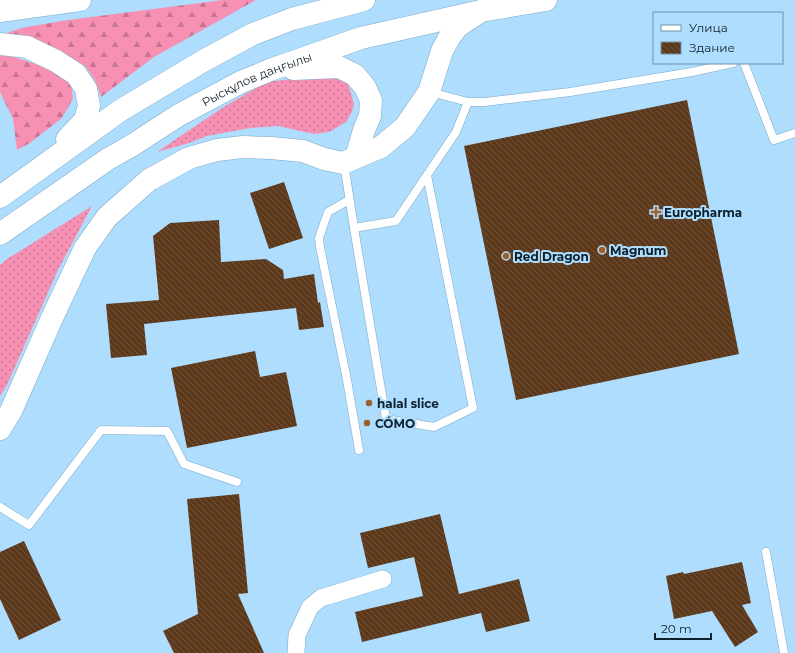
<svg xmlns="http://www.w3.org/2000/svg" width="795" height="653" viewBox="0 0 795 653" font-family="Montserrat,sans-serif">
<defs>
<pattern id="grass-dots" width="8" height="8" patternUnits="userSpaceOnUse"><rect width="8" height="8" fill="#f691b4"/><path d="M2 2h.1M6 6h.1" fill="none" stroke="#c67693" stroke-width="1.8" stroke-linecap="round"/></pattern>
<pattern id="forest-firs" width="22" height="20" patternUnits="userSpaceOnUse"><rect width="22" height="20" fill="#f691b4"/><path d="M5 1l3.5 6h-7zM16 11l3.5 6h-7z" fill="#c67693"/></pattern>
<pattern id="building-back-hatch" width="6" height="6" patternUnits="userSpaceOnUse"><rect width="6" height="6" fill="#5d391c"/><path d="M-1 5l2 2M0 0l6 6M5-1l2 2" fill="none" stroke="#6f533d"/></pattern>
</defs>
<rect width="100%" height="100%" fill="#aeddfe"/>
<g fill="url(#grass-dots)">
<path d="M329,75L348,83L354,104L352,112L346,122L329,132L314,134L278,126L250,128L207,136L189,143L157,152L222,108L266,82Z"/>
<path d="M92,206L58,270L7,385L0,396V265L7,259Z"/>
</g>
<g fill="url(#forest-firs)">
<path d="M223,0H256L154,57L101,97L95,80L85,66L61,51L4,34L21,28L68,20Z"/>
<path d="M0,56H11L51,69L71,82L73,99L62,118L30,143L17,150L13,119L0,92Z"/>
</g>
<g fill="url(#building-back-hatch)">
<path d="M687,100L739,354L516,400L464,146Z"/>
<path d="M284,182L303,238L269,249L250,193Z"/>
<path d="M219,220L221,262L266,259L283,270L284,279L314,274L318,303L320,302L324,327L299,330L296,308L144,324L147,355L111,358L106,304L159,300L153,236L170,223Z"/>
<path d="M255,351L260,377L286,372L297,426L187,448L171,368Z"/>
<path d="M239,494L248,593L238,594L264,653H174L163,631L198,614L187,499Z"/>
<path d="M440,514L459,594L519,579L530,621L486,632L481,613L362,642L355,612L423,596L414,557L368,568L360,533Z"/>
<path d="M24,541L61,620L19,640L0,599V552Z"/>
<path d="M742,562L751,603L742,605L758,632L735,647L712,611L674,619L666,576L683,572L684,574Z"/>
</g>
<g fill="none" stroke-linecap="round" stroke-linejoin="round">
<defs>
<g id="service">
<path d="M744,63L774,140L795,133"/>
<path d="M430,92L468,102H484L570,92L692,72L733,63"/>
<path d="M344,163L354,228"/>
<path d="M427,175L396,221L354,228L386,419L434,427L473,408L427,175L456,132L468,102"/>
<path d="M349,200L328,212L319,238L320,247L347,380L359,450"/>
<path d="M0,507L29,525L101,430L167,431L184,464L237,482"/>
<path d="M766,552L784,653"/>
</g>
<path id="minor" d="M296,653L297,635L310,607L321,598L383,579"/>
<g id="primary">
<path d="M0,11L80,0"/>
<path d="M0,44L27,47L56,61L76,74L86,89L89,106L85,120L67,139"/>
<path d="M293,69L339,67L355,75L365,87L371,100L370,116L364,130L356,157"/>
<path d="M0,197L121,110L203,61L253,34L292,19L364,0"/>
<path id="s1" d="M0,234L108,159L131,146L179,115L241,82L270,70L361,38L481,11L546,0"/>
<path d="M0,429L11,411L52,318L85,248L107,217L149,180L189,158L217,150L243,147L271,148L303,151L324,159L343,163L381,147L405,127L429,92L442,51L449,38L458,26L481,11"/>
</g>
</defs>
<use href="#service" stroke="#7ba9c8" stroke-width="9"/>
<use href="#minor" stroke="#7ba9c8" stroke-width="18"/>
<use href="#primary" stroke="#7ba9c8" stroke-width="23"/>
<use href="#service" stroke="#fff" stroke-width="8"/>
<use href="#minor" stroke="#fff" stroke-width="17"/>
<use href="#primary" stroke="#fff" stroke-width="22"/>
</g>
<g fill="#9f5f28" stroke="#aeddfe" stroke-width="1.5">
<path d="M654 206h4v4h4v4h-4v4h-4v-4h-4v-4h4z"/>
<circle cx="602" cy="250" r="4"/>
<circle cx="506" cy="256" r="4"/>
<circle cx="369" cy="403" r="4"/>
<circle cx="367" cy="423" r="4"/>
</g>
<g text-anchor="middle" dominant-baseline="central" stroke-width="4" stroke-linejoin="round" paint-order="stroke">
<g font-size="12" fill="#0e202c" stroke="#aeddfe">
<text stroke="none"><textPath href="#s1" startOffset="301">Рысқұлов даңғылы</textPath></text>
</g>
<g font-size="12" font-weight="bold" fill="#0e202c" stroke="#aeddfe" text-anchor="start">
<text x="664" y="212">Europharma</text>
<text x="610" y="250">Magnum</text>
<text x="514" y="256">Red Dragon</text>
<text x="377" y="403">halal slice</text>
<text x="375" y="423">CÓMO</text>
</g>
</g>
<rect x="653" y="12" width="130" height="52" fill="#aeddfe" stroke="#6e91aa"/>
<rect x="661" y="25" width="20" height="6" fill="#ffffff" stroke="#6e91aa"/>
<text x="689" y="32" font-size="12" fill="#0e202c">Улица</text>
<rect x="661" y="42" width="20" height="12" fill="url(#building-back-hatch)" stroke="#6e91aa"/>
<text x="689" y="52" font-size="12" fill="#0e202c">Здание</text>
<path d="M655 633v6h56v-6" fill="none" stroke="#0e202c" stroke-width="2"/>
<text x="661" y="633" font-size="12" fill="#0e202c" stroke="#aeddfe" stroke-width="3" paint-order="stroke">20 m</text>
</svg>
